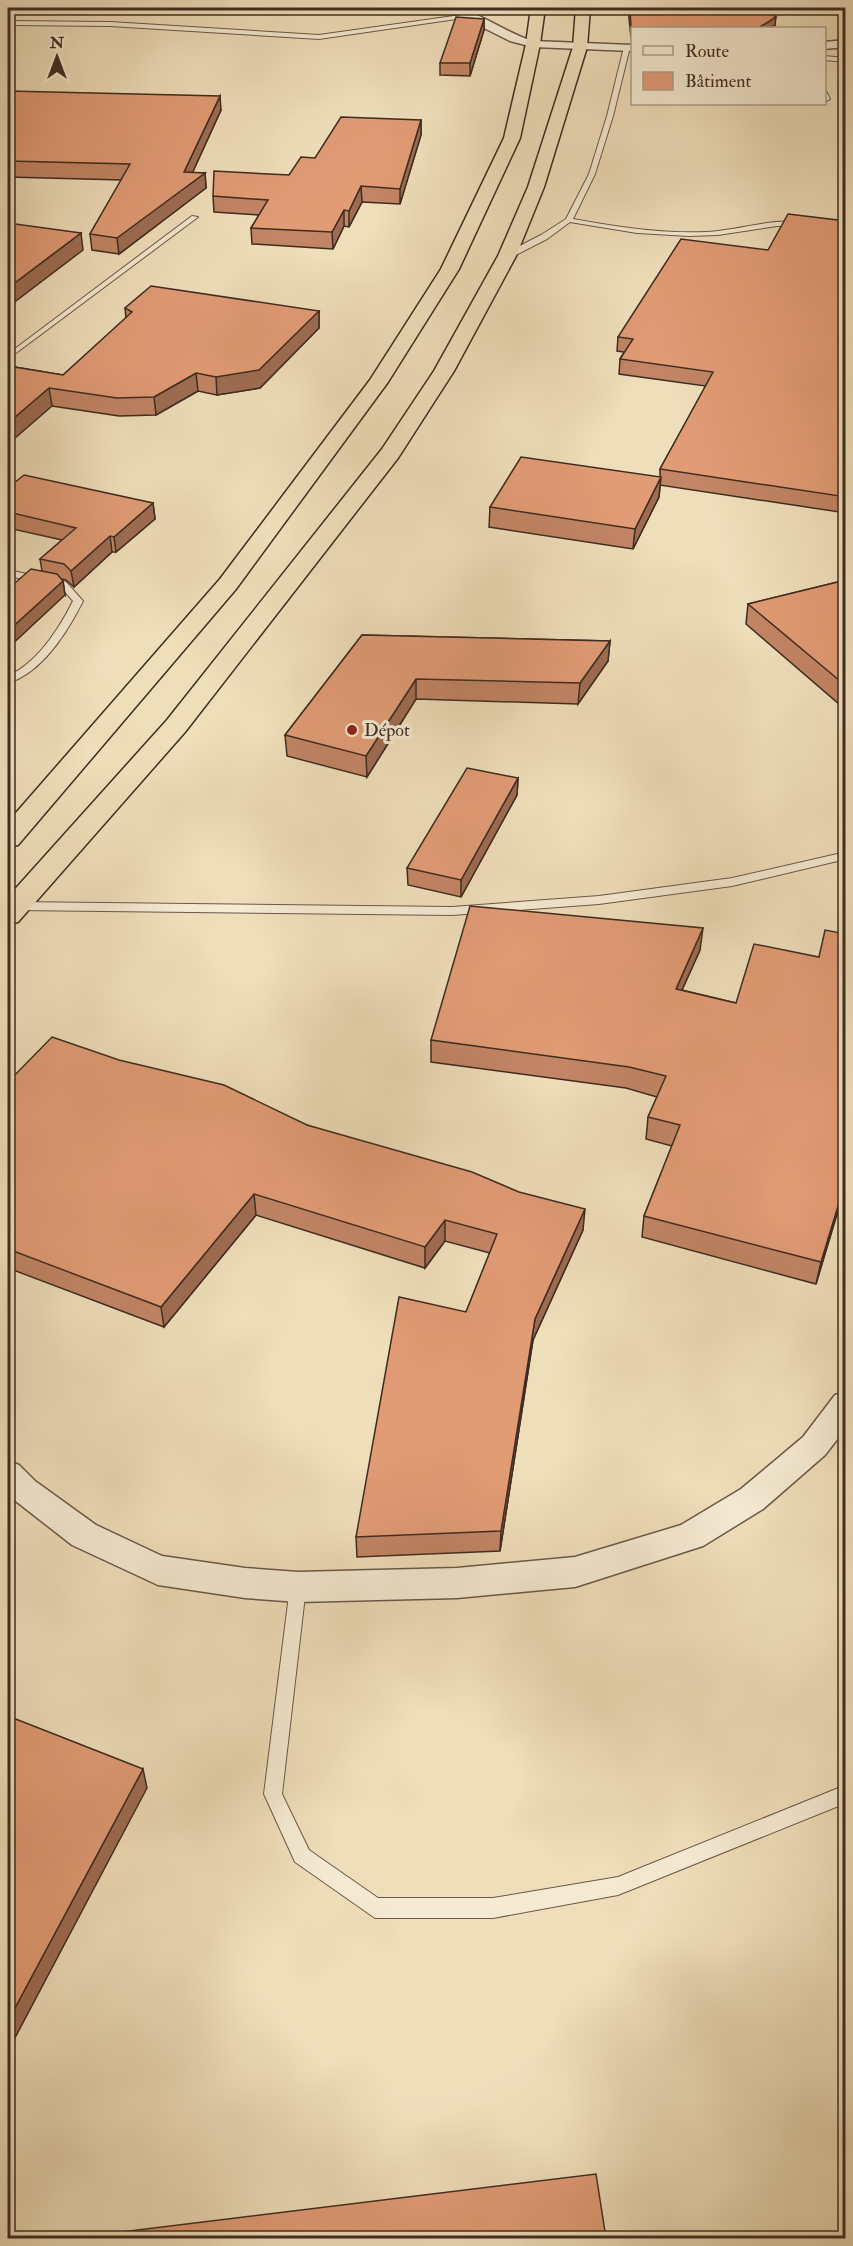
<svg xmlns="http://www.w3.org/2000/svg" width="853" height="2246" viewBox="0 0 853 2246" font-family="'IM FELL Double Pica',serif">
<rect width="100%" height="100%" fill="#efdeba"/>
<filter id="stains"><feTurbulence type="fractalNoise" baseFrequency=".00333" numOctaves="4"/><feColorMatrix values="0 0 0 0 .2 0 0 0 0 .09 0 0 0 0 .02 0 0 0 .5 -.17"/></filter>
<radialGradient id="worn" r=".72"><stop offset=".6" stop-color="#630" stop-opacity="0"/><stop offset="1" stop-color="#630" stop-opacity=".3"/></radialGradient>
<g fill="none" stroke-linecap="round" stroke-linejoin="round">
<defs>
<g id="lane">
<path d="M479,8H485L470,17L319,39L110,26L8,25V21L110,22L319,35L468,14Z"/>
<path d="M627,45L630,47L613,116L595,174L573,219C617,227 662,234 707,232C740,230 772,218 805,222V226H777L718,235L689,236L637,233L570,222L547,239L510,258H504V254L541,235L566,219L589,174L607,116L624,47Z"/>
<path d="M824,56L846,58V62L824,60Z"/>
<path d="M824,87L830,99L824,102Z"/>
<path d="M192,216L198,217L8,359V354Z"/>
<path d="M8,570L66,582L83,601C68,631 42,673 8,683V676C37,663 59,629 73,601L60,586L8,576Z"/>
<path d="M846,852V859L732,886L599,904L452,915L16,910L10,906L16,902L452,907L599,896L732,878Z"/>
<path d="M298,1580L304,1582L306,1587L282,1794L309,1850L378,1898H493L618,1877L846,1785V1803L618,1895L493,1918H375L295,1862L264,1794L290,1587L292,1582Z"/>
</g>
<g id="street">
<path d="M447,8C477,8 504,33 533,41L632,45V51L533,47L510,41L448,10Z"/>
<path d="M846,40V47L824,49V42Z"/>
<path d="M846,1392V1428L825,1455L763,1509L703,1546L575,1587L457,1598L298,1602L245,1598L158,1585L72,1545L8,1495V1461L19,1465L35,1481L96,1525L162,1556L245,1568L298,1572L457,1568L575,1557L681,1525L741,1489L803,1437L835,1395Z"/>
</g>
<g id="highway">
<path d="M531,8H545L540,44L520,138L459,269L388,382L236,589L18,845L8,847V822L220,579L370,380L441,269L504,138L526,44Z"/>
<path d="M576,8H590L587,47L544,187L516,256L454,371L398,458L185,732L18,922L8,924V897L167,720L382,449L434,371L498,256L528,187L573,47Z"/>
</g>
</defs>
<use href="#lane" stroke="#6a5847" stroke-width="2"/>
<use href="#street" stroke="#6a5847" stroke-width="3"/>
<use href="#highway" stroke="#3e2c21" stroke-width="3"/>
<use href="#lane" fill="#f5ead2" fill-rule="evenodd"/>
<use href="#street" fill="#f5ead2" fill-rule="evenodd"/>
<use href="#highway" fill="#efdeba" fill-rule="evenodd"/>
</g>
<g fill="#c28565" stroke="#3e2c21" stroke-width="1.5">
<path d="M628,8H762L775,25L633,28V38H631Z"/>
<path d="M484,19V30L470,76L440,75V63Z"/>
<path d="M8,91L221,110L192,173H205L206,188L119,254L92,250L90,234L122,180L8,177Z"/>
<path d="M421,120V135L400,204L362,202L349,227L344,226L333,249L252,244L251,228L259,215L214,212L213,196L289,175L315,158Z"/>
<path d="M846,221V513L660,485L659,497L633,549L489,527L490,507L660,477V469L706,386L619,374L620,359L624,352L617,351L618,337L768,250Z"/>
<path d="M125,308L319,311V328L260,388L217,395L198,391L156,415L119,416L52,406L8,366L63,375L126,318Z"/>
<path d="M8,488L153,503L155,519L116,552H112L74,587L66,580L61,579L63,581L65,595L42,571L40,559L62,540L8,528Z"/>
<path d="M846,580V710L746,624L748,604Z"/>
<path d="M362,635L610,641L608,661L578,704L416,699L367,777L287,756L285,735Z"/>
<path d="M518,778L517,795L461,897L408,885L407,868Z"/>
<path d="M846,934V1185L816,1284L642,1237L644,1216L672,1146L646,1139L648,1117L657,1097L626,1088L431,1062V1040L700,950L682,990L736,1003L819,957Z"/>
<path d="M8,1082L307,1125L583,1230L533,1340L500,1551L357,1557L356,1537L466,1312L490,1253L445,1241L425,1268L256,1215L164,1327L8,1268Z"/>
</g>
<g fill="#9e6c52" stroke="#3e2c21" stroke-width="1.5">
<path d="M776,17L775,25L770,28H758Z"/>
<path d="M484,19V30L470,76V63Z"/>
<path d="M220,96L221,110L186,187L205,173L206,188L119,254L117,238L184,172Z"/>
<path d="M421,120V135L400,204V189Z"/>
<path d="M361,186L362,202L349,227V211Z"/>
<path d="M344,210V226L333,249L332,232Z"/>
<path d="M81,233L83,250L8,307V288Z"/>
<path d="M319,311V328L260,388L217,395L216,377Z"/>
<path d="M196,373L198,391L156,415L154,397Z"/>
<path d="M49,388L52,406L8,444V423Z"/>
<path d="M661,477L659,497L633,549L635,529Z"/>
<path d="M153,503L155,519L116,552L114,537Z"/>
<path d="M110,536L112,552L74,587L71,571Z"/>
<path d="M63,581L65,595L8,648V631Z"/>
<path d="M610,641L608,661L578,704L580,683Z"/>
<path d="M416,679V699L367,777L366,756Z"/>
<path d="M518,778L517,795L461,897V880Z"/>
<path d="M703,928L700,950L673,1010L676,989Z"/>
<path d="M846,1180L845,1185L816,1284L821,1262Z"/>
<path d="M254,1194L256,1215L164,1327L161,1307Z"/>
<path d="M585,1209L583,1230L533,1340L500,1551L501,1531L535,1319Z"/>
<path d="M445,1220V1241L425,1268V1247Z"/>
<path d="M143,1769L147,1788L8,2051V2021Z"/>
</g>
<g fill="#e19b75" stroke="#3e2c21" stroke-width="1.5">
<path d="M630,8H762L776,17L758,28H633V29H631Z"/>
<path d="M456,17L484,19L470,63H440Z"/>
<path d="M8,91L220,96L184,172L205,173L117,238L90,234L130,164L8,161Z"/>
<path d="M341,117L421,120L400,189L361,186L349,211L344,210L332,232L251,228L268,200L213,196L214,171L289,175L301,157L315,158Z"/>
<path d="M788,214L846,221V497L660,469L713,372L620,359L633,339L618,337L681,239L768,250Z"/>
<path d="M8,223L81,233L8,288Z"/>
<path d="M151,286L319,311L259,370L216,377L196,373L154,397L117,398L49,388L8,423V366L63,375L132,312L125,308Z"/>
<path d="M521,457L661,477L635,529L490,507Z"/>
<path d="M24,475L153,503L114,537L110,536L71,571L64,564L40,559L76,528L8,512V488Z"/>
<path d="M31,569L57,574L63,581L8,631V589Z"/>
<path d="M846,580V686L748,604Z"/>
<path d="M362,635L610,641L580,683L416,679L366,756L285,735Z"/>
<path d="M467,768L518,778L461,880L407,868Z"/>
<path d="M470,906L703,928L676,989L736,1003L754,944L819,957L825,930L846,934V1180L821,1262L644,1216L680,1125L648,1117L666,1076L629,1067L431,1040Z"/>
<path d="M52,1037L119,1060L224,1085L307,1125L472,1172L519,1192L585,1209L535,1319L501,1531L356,1537L399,1297L466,1312L497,1234L445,1220L425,1247L254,1194L161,1307L8,1249V1082Z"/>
<path d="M8,1716L143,1769L8,2021Z"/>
<path d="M596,2174L606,2238H72Z"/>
</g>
<circle fill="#8f2418" stroke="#f5ead2" stroke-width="2" cx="352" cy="730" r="6"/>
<g text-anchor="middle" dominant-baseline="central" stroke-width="6" stroke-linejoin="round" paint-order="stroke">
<g font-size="18" fill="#3e2c21" stroke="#f5ead2" text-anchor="start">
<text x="364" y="730">Dépot</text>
</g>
</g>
<rect width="853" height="2246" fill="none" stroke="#efdeba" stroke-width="30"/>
<rect x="9" y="9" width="835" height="2228" fill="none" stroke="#3e2c21" stroke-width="3"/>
<rect x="15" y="15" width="823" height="2216" fill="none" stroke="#3e2c21" stroke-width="1.5"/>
<rect x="631" y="27" width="195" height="78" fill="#f5ead2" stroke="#ac9e8b" stroke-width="1.5"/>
<rect x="643" y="46" width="30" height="9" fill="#f5ead2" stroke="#ac9e8b" stroke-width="1.5"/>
<text x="685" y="57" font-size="18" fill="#3e2c21">Route</text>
<rect x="643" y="72" width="30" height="18" fill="#e19b75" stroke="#ac9e8b" stroke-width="1.5"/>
<text x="685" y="87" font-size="18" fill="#3e2c21">Bâtiment</text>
<g transform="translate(57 57)" stroke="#f5ead2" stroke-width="4.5" paint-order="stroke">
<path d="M0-4.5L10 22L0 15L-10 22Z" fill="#3e2c21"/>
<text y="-9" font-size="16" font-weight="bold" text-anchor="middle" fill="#3e2c21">N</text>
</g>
<rect width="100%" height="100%" filter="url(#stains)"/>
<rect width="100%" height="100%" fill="url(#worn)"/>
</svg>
